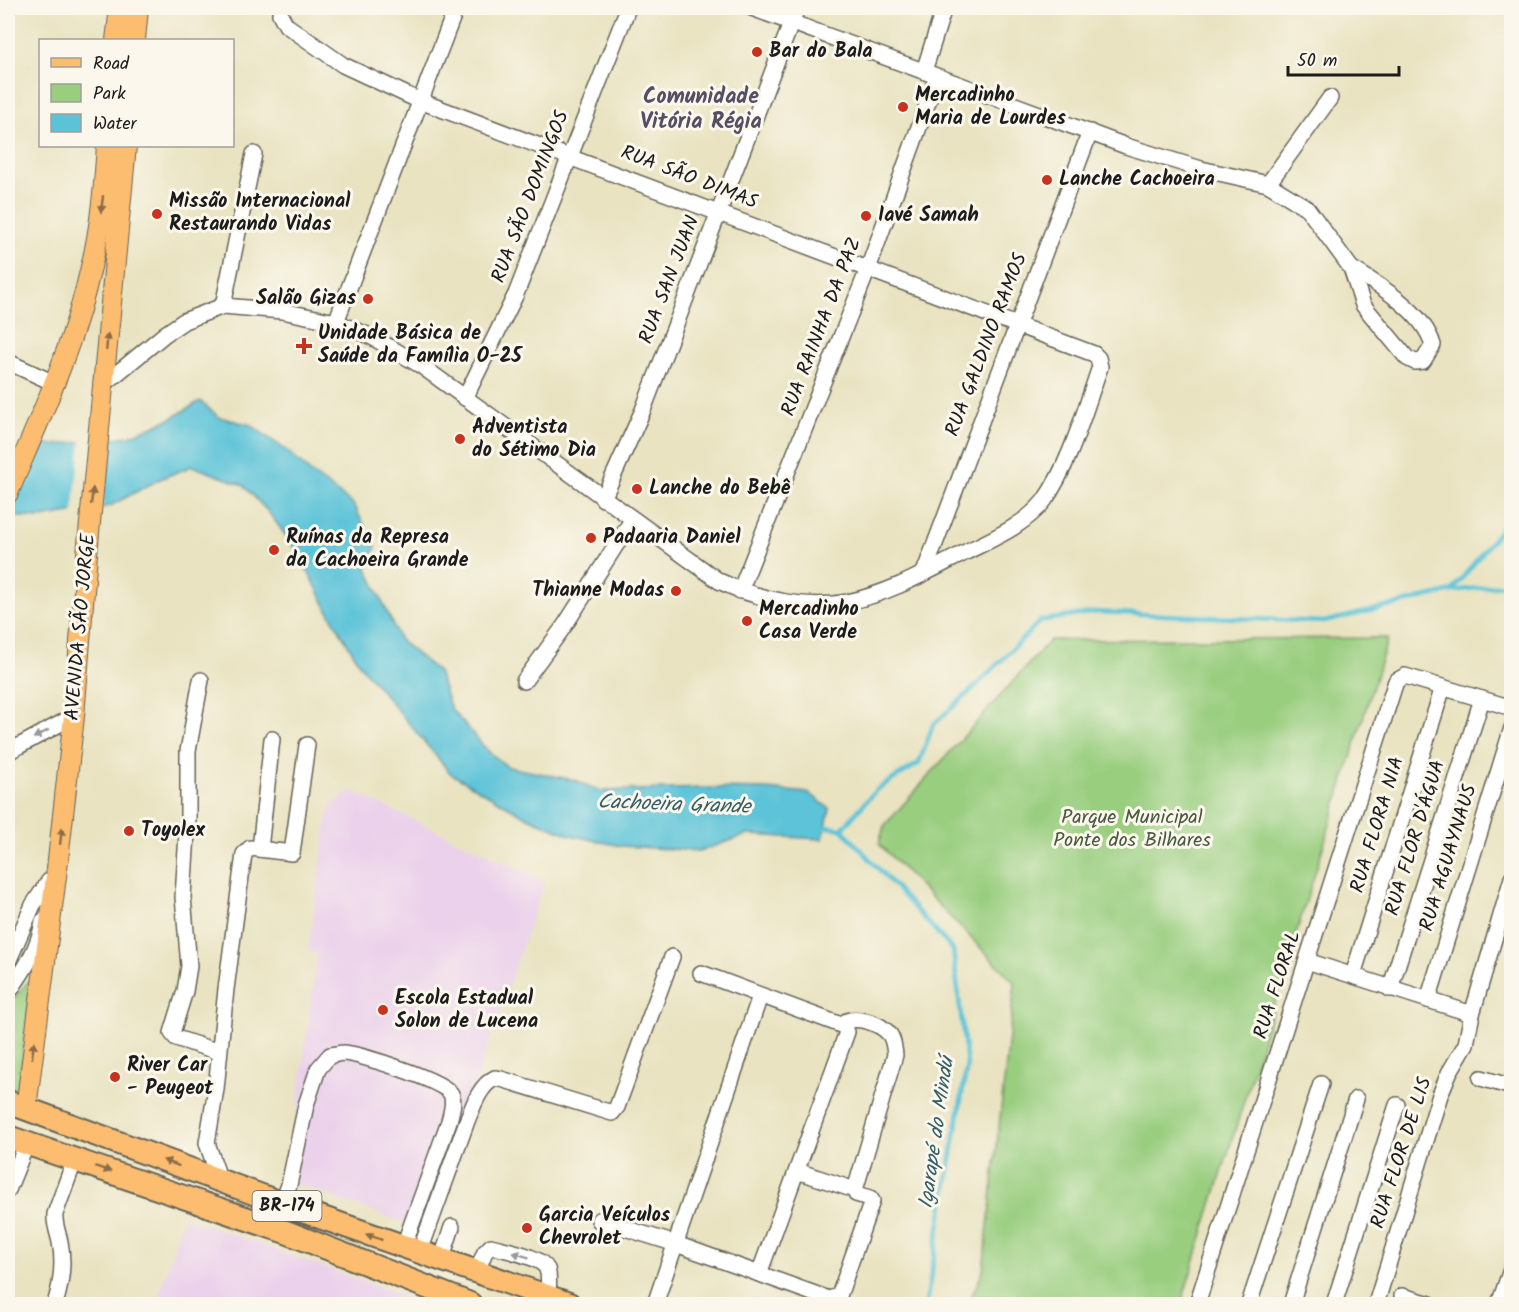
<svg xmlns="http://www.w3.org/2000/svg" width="1519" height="1312" viewBox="0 0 1519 1312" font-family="Kalam,sans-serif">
<rect width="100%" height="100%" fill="#fbf7ec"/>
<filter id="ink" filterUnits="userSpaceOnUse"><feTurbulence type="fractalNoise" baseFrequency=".0167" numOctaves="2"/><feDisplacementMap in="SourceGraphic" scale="12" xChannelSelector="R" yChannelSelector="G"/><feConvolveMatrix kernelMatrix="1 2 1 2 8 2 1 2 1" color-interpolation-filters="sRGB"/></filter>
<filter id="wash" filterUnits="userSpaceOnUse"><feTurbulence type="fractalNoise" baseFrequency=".008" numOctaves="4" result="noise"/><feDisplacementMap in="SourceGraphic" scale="24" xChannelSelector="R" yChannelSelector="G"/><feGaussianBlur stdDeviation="1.35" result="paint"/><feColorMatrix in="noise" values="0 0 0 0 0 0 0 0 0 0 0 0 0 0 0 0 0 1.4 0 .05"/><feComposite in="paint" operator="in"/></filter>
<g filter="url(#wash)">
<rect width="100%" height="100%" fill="#e9e3c1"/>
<g fill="#ebd1eb">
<path d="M352,791L536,877L544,883L424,1230L288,1181L317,954L308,951L328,813L333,803Z"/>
<path d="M184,1217L427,1304H156Z"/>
</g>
<g fill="#99ce7f" stroke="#5a754e" stroke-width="1.5">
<path d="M1388,638L1181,1304H968L983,1271L1015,983L879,844L884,826L1050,640Z"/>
<path d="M32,977L18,1091L8,1087V1005Z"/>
</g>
<path fill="#5bc3d8" stroke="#3c707a" stroke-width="1.5" d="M200,401L219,417L251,425L287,451L316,477L353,504L376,547L367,568L400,640L438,672L451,709L488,751L508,767L574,780L600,791L704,788L766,789L809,793L830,809L823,839L747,835L700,851L621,846L570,835L523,815L451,774L360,665L331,616L298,552L269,513L243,485L192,466L160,479L110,506L41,518L8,516V436L54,445L130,436L172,418Z"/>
<g fill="#e9e3c1">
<path d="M9,433L34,438L8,501V437Z"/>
<path d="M110,435L102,510L73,515L81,439Z"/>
</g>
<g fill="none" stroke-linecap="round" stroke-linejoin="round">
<g stroke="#5bc3d8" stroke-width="4.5">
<path d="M1452,591L1512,584"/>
<path d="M821,826L842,829"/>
<path d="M842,829L876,790L919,763L933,725L977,685L1040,621L1096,612L1324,622L1452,591L1512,515"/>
<path d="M842,829L953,950L967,1065L926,1304"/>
</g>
</g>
</g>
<g filter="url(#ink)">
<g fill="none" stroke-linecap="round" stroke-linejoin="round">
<defs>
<g id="minor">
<path d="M752,8L1126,146L1201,169L1268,184L1307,208L1351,268L1363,305L1407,358L1415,362L1423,361L1433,345C1424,312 1379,285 1351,268"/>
<path d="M924,71L944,8"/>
<path d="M1268,184L1330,98"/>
<path d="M223,306L254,154"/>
<path d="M336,322L456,8"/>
<path d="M8,362L54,383"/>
<path d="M103,385L165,334L184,321L223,306L282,311L336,322L372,337L420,365L719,581C757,599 805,610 847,602C889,594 927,572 964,553C992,539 1024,526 1044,501C1070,465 1085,409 1100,367L1098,358L1094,354L420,101L343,65L286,25L280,14L281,8"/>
<path d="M465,398L516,294L628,8"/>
<path d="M603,499L643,410L797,8"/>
<path d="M924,573L1090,132"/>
<path d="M740,591L868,269L937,77"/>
<path d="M201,680L188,751V818L183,897L189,966L185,991L172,1033L176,1038L219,1052"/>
<path d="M524,681L565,625L632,520"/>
<path d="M8,752L74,716"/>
<path d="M260,849L272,739"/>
<path d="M1307,961L1472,1014"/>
<path d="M8,962L33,905L49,881"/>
<path d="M701,973L841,1025L845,1027L847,1032L759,1274"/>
<path d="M1353,975L1443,687"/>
<path d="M1390,989L1482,699"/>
<path d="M8,993C24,971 39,948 43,921"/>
<path d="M1428,1000L1512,728"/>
<path d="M1481,1078L1512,1087"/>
<path d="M797,1171L855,1190"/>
<path d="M220,1181L207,1143L216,1089L226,989L244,854L250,848L292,853L307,745"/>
<path d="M8,1190L27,1143"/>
<path d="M282,1204L289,1185L306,1105L318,1069L330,1055C334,1055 339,1053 344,1053C360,1054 445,1081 451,1094C455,1102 451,1113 449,1121L403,1248"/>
<path d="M599,1220L676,1244L829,1299L839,1296L872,1201L870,1198L856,1194L855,1190L895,1055C894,1048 894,1041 890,1035C881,1023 852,1013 841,1025"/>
<path d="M419,1254L467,1121C473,1106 480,1085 495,1078L501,1079L612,1113L617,1107L672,957"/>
<path d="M441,1261L452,1227"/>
<path d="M476,1273L485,1252L491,1246C504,1250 541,1256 547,1269C550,1277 548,1289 548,1298"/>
<path d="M1402,1296L1430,1304"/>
<path d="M55,1304C61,1285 64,1262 60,1242C58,1232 54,1224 55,1214L75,1159"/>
<path d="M655,1304L760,996"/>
<path d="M1197,1304L1396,681L1405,676L1512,708"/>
<path d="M1249,1304L1321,1084"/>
<path d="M1291,1304L1356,1099"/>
<path d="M1334,1304L1397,1105"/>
<path d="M1376,1304L1440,1095L1449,1073L1466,1044L1472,1014L1512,878"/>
<path d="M1499,1304L1512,1267"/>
</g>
<g id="major">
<path d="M116,40L120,8"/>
<path d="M135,40L138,8"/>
<path d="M8,493C39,420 74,346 91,267C101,227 104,186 107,146"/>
<path d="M26,1108L57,869L74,716L87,554L126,146"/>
</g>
<g id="highway">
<path d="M8,1102L294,1208L569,1304"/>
<path d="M8,1137L286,1232L470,1304"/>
</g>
</defs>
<use href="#minor" stroke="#646256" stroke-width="18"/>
<use href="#major" stroke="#646256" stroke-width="22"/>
<use href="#highway" stroke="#646256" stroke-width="26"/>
<use href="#minor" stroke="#fff" stroke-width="15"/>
<use href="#major" stroke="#fcbd6f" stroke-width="20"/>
<use href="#highway" stroke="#fcbd6f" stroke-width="22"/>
</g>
<defs><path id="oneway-solid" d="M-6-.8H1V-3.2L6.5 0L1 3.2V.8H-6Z" transform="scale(1.5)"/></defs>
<g fill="#8c6c46">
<use href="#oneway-solid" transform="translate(102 204) rotate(97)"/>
<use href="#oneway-solid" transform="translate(107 342) rotate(-85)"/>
<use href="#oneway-solid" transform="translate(92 496) rotate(-84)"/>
<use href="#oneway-solid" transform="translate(61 836) rotate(-84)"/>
<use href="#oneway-solid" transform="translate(33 1050) rotate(-83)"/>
<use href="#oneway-solid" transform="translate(171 1163) rotate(-159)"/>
<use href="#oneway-solid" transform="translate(103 1169) rotate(19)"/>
<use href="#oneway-solid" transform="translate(374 1237) rotate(-160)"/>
</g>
<g fill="#999">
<use href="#oneway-solid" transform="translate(41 734) rotate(152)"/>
<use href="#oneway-solid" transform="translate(521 1255) rotate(-163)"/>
</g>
</g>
<g fill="#c8321e" stroke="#fbf7ec" stroke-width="2">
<circle cx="757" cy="52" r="6"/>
<circle cx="903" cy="107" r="6"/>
<circle cx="1047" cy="180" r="6"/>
<circle cx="157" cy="214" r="6"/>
<circle cx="866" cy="216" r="6"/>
<circle cx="368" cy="299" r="6"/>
<path d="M301 337h6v6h6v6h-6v6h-6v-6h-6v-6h6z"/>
<circle cx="460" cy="439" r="6"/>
<circle cx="637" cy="489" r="6"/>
<circle cx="591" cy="538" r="6"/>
<circle cx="274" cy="550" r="6"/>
<circle cx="676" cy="591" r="6"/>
<circle cx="747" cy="621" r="6"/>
<circle cx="129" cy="831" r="6"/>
<circle cx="383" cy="1010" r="6"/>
<circle cx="115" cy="1077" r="6"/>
<circle cx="527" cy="1228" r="6"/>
</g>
<g text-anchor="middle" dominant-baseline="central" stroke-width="6" stroke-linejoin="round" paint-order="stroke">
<rect fill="#fbf7ec" stroke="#5f5e5a" stroke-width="1.5" x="252.5" y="1191" width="69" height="30" rx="4.5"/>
<g font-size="18" font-weight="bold" fill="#1c1c1c">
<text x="287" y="1206">BR-174</text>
</g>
<g font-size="20" font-weight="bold" fill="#1c1c1c" stroke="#fbf7ec" text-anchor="start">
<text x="769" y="52">Bar do Bala</text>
<text x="915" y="96">Mercadinho<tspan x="915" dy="23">Maria de Lourdes</tspan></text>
<text x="1059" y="180">Lanche Cachoeira</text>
<text x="169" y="202">Missão Internacional<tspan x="169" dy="23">Restaurando Vidas</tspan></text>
<text x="878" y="216">Iavé Samah</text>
<text x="356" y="299" text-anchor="end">Salão Gizas</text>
<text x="318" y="334">Unidade Básica de<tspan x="318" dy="23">Saúde da Família O-25</tspan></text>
<text x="472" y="428">Adventista<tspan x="472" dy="23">do Sétimo Dia</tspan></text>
<text x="649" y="489">Lanche do Bebê</text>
<text x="286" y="538">Ruínas da Represa<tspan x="286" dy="23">da Cachoeira Grande</tspan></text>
<text x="603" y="538">Padaaria Daniel</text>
<text x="664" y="591" text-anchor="end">Thianne Modas</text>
<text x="759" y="610">Mercadinho<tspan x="759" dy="23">Casa Verde</tspan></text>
<text x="141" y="831">Toyolex</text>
<text x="395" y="999">Escola Estadual<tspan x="395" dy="23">Solon de Lucena</tspan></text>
<text x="127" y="1066">River Car<tspan x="127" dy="23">- Peugeot</tspan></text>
<text x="539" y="1216">Garcia Veículos<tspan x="539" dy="23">Chevrolet</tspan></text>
</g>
<g font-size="20" fill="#1c1c1c" stroke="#fbf7ec">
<text transform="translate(689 178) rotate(21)">RUA SÃO DIMAS</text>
<text transform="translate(531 197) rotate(-69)">RUA SÃO DOMINGOS</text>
<text transform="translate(670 280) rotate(-69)">RUA SAN JUAN</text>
<text transform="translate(822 327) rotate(-69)">RUA RAINHA DA PAZ</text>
<text transform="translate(987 345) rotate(-69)">RUA GALDINO RAMOS</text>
<text transform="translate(81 627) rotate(-85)">AVENIDA SÃO JORGE</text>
<text transform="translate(1378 825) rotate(-73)">RUA FLORA NIA</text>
<text transform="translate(1416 838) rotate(-73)">RUA FLOR D'ÁGUA</text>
<text transform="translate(1449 858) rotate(-73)">RUA AGUAYNAUS</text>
<text transform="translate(1278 985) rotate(-72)">RUA FLORAL</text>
<text transform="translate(1402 1153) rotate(-72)">RUA FLOR DE LIS</text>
</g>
<g font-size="20" fill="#485a3f" stroke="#fbf7ec">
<text x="1132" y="818">Parque Municipal<tspan x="1132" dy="23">Ponte dos Bilhares</tspan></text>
</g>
<g font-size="21" font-style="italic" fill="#355f67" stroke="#fbf7ec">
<text transform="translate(674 805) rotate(2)">Cachoeira Grande</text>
<text transform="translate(937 1133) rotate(-82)">Igarapé do Mindú</text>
</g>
<g font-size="22" font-weight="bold" fill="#554f66" stroke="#fbf7ec">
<text x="701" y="97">Comunidade<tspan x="701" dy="25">Vitória Régia</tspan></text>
</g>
</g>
<rect width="1519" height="1312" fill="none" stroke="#fbf7ec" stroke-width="30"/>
<rect x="39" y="39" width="195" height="108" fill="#fbf7ec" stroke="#a29f99" stroke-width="1.5"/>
<rect x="51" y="58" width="30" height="9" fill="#fcbd6f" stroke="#a29f99" stroke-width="1.5"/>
<text x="93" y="69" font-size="18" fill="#1c1c1c">Road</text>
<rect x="51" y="84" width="30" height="18" fill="#99ce7f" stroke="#a29f99" stroke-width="1.5"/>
<text x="93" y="99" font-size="18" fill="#1c1c1c">Park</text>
<rect x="51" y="114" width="30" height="18" fill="#5bc3d8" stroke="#a29f99" stroke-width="1.5"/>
<text x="93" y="129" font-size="18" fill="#1c1c1c">Water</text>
<path d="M1288 66v9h111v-9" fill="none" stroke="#1c1c1c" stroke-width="3"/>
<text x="1297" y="66" font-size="18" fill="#1c1c1c" stroke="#fbf7ec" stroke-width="4.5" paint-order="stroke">50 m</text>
</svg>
